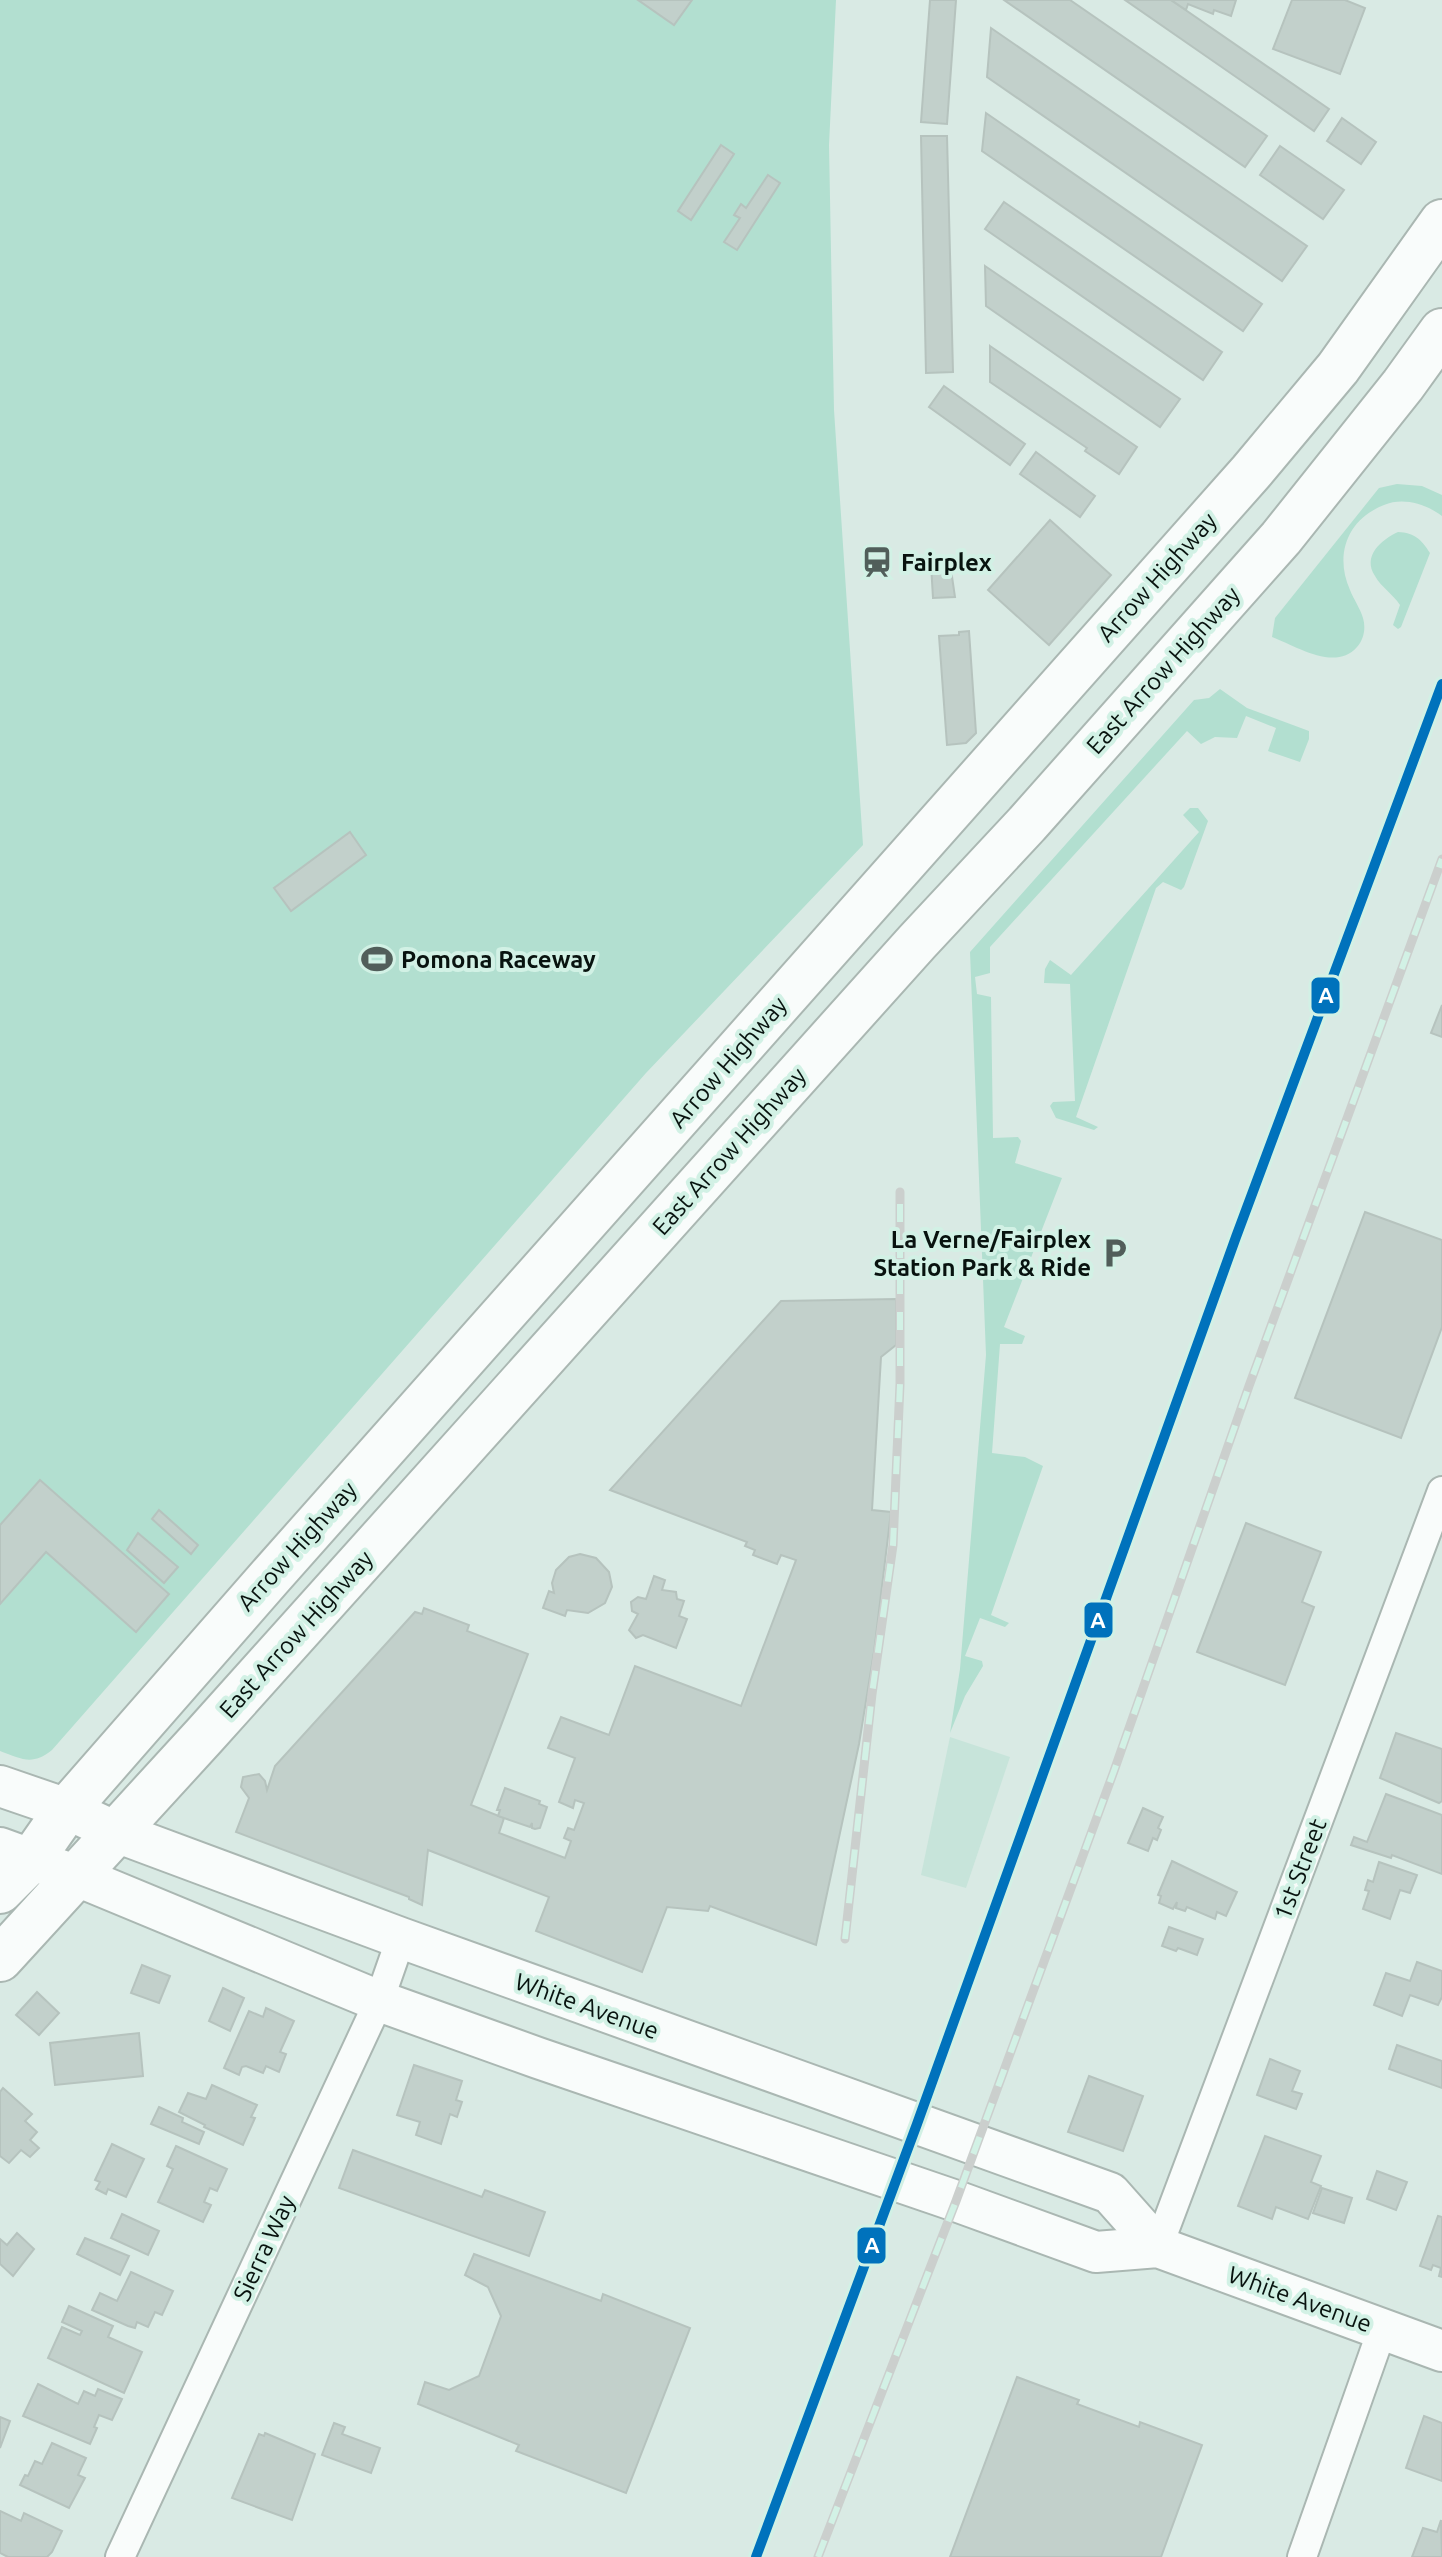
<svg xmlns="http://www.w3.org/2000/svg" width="1442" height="2557" viewBox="0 0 1442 2557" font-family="Ubuntu,sans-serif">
<rect width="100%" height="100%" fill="#d9eae4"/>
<path fill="#c7e4da" d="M950,1737L1010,1757L966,1888L921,1875Z"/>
<g fill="#b2dfd0">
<path d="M0,0H836L829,145L834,410L863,845L646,1073L52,1750C32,1766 22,1759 0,1751Z"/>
<path d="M1397,484L1422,486L1442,495V516C1426,504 1403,497 1384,505C1348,519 1334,554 1350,590C1354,600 1360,608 1363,618C1366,628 1364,639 1357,647C1335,672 1296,646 1272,637L1275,618L1379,488Z"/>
<path d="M1398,532C1415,533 1421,539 1430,553L1401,627L1398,629L1393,625L1400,605C1393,594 1381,587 1375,576C1362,556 1381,540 1398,532Z"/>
<path d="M1220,689L1247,708L1309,731V739L1300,762L1268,751L1276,728L1246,716L1237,738L1215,737L1201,744L1187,731L990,947V973L975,977L977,994L991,997L993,1138L1018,1137L1021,1141L1015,1163L1062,1178L1004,1327L1025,1336L1022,1344H1000L992,1453L1025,1457L1043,1466L991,1615L1009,1623L1005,1627L980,1618L965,1656L982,1661L983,1666L965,1696L950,1733L960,1669L986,1355L970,952L1194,700L1209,698Z"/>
<path d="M1190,808H1198L1208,821L1184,887L1181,890L1163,882L1156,888L1076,1117L1098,1127L1094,1130L1056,1118L1050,1106L1053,1102L1075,1101L1070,984L1044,983L1045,969L1050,960L1071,975L1199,832L1183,815Z"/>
</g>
<g fill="#c2d0cb" stroke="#b6c3be" stroke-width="2">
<path d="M638,0H692L674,25Z"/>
<path d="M930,0H956L947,124L921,122Z"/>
<path d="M1004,0H1070L1267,136L1245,167Z"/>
<path d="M1125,0H1171L1329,109L1314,131Z"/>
<path d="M1171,0H1236L1231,16L1214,10L1213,14L1188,4L1186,10Z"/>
<path d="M1292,0H1345L1365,8L1340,74L1273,49Z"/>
<path d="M991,28L1307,246L1282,281L987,77Z"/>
<path d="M986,113L1262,304L1243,331L982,151Z"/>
<path d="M1342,118L1376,142L1361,164L1327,141Z"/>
<path d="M921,136H947L953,372L926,373Z"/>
<path d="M721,145L734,154L691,220L678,211Z"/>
<path d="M1280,146L1344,190L1323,219L1260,175Z"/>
<path d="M768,175L780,183L737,250L724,242L740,218L734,215L741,204L746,208Z"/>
<path d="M1004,202L1222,352L1203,380L985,229Z"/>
<path d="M985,266L1180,399L1160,427L986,306Z"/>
<path d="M990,346L1137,447L1119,474L1085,451L1087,448L990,382Z"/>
<path d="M944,386L1025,444L1010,465L929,407Z"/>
<path d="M1036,452L1095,496L1080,517L1020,474Z"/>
<path d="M1050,520L1111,575L1049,645L988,590Z"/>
<path d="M950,563L955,597L933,598L931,564Z"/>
<path d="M969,631L976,733L966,743L947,745L939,636L959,635V632Z"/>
<path d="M350,832L366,855L291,911L274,888Z"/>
<path d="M1442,1005V1037L1431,1033Z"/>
<path d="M1365,1212L1442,1240V1327L1401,1438L1295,1398Z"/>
<path d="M896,1299V1345L881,1357L872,1510L891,1512L874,1652L859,1744L816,1945L710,1906L708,1911L667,1907L642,1972L536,1931L549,1897L428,1850L422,1905L409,1899V1897L236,1832L249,1798L241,1787L243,1777L259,1774L265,1781L267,1790L275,1766L415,1612L422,1614L424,1608L469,1625L467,1631L528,1654L471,1805L504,1818L499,1833L565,1858L571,1841L564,1838L568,1828L574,1830L584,1803L575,1800L573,1808L559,1802L575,1758L548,1748L561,1717L609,1735L635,1666L741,1706L796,1560L781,1555L777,1564L753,1555L755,1550L745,1546L747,1542L610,1490L781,1301Z"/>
<path d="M40,1480L169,1594L136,1632L46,1552L0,1604V1525Z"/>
<path d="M159,1510L198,1545L191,1554L152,1519Z"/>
<path d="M1246,1523L1321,1552L1302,1602L1314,1607L1285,1685L1197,1652Z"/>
<path d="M138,1533L178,1567L164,1583L127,1550Z"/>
<path d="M580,1554L596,1558L609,1572L612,1587L605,1603L588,1613L567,1610L565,1616L543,1608L549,1591L554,1593L552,1583L556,1570L569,1557Z"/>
<path d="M654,1576L665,1580L662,1590L676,1592L677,1599L684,1601L679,1616L687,1619L676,1648L643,1635L636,1638L629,1630L638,1614L632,1611L631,1602L638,1597L646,1599Z"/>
<path d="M1396,1733L1442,1749V1801L1439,1803L1380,1778Z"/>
<path d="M505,1788L540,1801L539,1804L547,1807L540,1828L535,1829L532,1828V1823L530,1827L498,1816L500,1810H497Z"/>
<path d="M1386,1794L1442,1815V1874L1392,1855L1391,1858L1351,1845L1354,1837L1367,1842Z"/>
<path d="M1143,1808L1163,1817L1158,1828L1161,1830L1157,1840L1153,1838L1148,1851L1128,1843Z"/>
<path d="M1172,1861L1237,1892L1226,1916L1217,1912L1215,1919L1187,1907L1185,1911L1176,1908L1177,1902L1173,1909L1159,1903L1161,1896L1158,1895Z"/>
<path d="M1379,1862L1417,1875L1410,1893L1400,1890L1390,1919L1363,1909L1369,1891L1365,1890L1368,1880L1373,1882Z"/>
<path d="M1169,1927L1203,1939L1197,1955L1178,1948L1176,1951L1162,1946Z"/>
<path d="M1417,1962L1442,1971V1997L1438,2005L1410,1995L1402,2016L1374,2005L1386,1973L1410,1981Z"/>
<path d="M142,1965L170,1976L159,2003L131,1993Z"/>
<path d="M223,1988L244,1998L230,2031L209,2021Z"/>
<path d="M37,1992L59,2013L39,2035L16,2015Z"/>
<path d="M266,2008L294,2021L280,2052L286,2054L279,2072L266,2066L263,2073L246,2066L242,2067L239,2075L224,2068L249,2011L263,2017Z"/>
<path d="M139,2033L143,2076L55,2085L50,2043Z"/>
<path d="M1397,2045L1442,2061V2088L1389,2069Z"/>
<path d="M1270,2059L1300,2071L1292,2091L1302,2094L1296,2109L1257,2095Z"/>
<path d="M414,2065L462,2081L456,2100L462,2102L457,2117L450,2114L441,2144L416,2135L420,2122L397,2115Z"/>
<path d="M1089,2076L1143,2096L1123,2151L1068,2132Z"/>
<path d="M212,2085L257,2105L251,2117L255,2118L243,2145L204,2127L205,2125L179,2112L188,2093L206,2099Z"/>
<path d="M3,2088L32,2114L25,2121L37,2132L30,2140L39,2148L30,2157L21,2150L9,2163L0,2156V2092Z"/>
<path d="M159,2107L183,2118L182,2122L204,2132L199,2144L151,2124Z"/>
<path d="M1265,2136L1321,2156L1311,2182L1321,2186L1308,2219L1276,2207L1272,2219L1238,2206Z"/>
<path d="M112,2144L144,2159L126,2197L108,2189L106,2194L96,2189L100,2182L95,2180Z"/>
<path d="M176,2146L227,2169L217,2191L210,2188L204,2202L211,2205L203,2222L158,2202L173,2169L167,2166Z"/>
<path d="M353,2150L482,2197L485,2190L545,2212L529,2256L339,2188Z"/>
<path d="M1377,2171L1407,2182L1396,2210L1367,2199Z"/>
<path d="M1322,2188L1352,2198L1344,2223L1313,2213Z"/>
<path d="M122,2214L159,2231L148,2255L111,2238Z"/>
<path d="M1438,2216L1442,2217V2277L1439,2276L1441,2268L1433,2265L1431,2270L1420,2266Z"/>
<path d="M17,2233L34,2249L13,2276L0,2264V2239L7,2245Z"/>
<path d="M85,2238L129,2256L120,2275L77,2254Z"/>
<path d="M474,2254L601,2301L603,2294L690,2328L626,2493L516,2451L519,2445L418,2404L425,2382L449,2390L479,2376L501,2316L488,2287L465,2275Z"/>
<path d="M131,2272L173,2291L162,2315L155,2312L148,2327L137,2322L135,2328L128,2326L92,2310L100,2293L117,2301Z"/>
<path d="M69,2306L113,2326L108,2337L142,2352L124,2393L48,2358L62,2327L80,2335L82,2331L62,2322Z"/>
<path d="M1017,2377L1079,2400L1077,2404L1139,2427L1140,2422L1202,2445L1161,2557H950Z"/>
<path d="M38,2384L78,2404L84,2391L95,2396L98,2389L122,2399L112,2420L99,2415L94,2427L97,2428L90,2444L23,2416Z"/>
<path d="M1424,2416L1442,2423V2481L1406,2468Z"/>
<path d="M0,2417L10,2421L0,2448Z"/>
<path d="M334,2423L345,2427L342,2434L380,2448L371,2473L322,2455Z"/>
<path d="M265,2433L315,2454L292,2520L232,2498L259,2434L264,2436Z"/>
<path d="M52,2443L86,2458L78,2475L85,2478L69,2508L20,2485L25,2475L28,2476L35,2461L42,2464Z"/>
<path d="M0,2511L21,2521L24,2513L62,2531L52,2552L47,2557H8L0,2553Z"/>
<path d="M1441,2520L1442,2557H1412L1423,2528L1437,2532Z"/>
</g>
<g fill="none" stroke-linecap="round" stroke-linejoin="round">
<defs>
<g id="minor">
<path d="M1158,2247L1442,1491"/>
<path d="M120,2557L379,2001L401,1938"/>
<path d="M1302,2557L1382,2330"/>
</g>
<g id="secondary">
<path d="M0,1786L67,1809L116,1832L401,1938L1110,2193L1158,2247"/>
<path d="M0,1848L77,1876L379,2001L538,2058L956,2201L1096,2252L1158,2247L1442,2351"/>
</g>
<g id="primary">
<path d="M0,1891L32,1859L67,1809L270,1577L1251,472L1338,368L1442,222"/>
<path d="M0,1959L205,1735L917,942L1027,824L1281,538L1403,385L1442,331"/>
</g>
</defs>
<use href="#minor" stroke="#aab7b2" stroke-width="32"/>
<use href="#secondary" stroke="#aab7b2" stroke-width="44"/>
<use href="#primary" stroke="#aab7b2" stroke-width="48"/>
<use href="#minor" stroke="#f9fcfb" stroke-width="28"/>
<use href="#secondary" stroke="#f9fcfb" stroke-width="40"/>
<use href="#primary" stroke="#f9fcfb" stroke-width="44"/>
<defs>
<g id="rail">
<path d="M845,1939L872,1694L893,1545L900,1384V1192"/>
<path d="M818,2557L956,2201L1114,1771L1249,1386L1442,859"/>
</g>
</defs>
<use href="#rail" stroke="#cbcfcd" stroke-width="9"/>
<use href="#rail" stroke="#d2f1e5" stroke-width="6" stroke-dasharray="18" stroke-linecap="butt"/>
<defs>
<path id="rail-1" d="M756,2557L917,2124L1236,1237L1442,684"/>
</defs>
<use href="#rail-1" stroke="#d2f1e5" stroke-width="16"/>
<use href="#rail-1" stroke="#0072bc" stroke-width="10"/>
</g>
<defs>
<symbol id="station-bare" viewBox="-9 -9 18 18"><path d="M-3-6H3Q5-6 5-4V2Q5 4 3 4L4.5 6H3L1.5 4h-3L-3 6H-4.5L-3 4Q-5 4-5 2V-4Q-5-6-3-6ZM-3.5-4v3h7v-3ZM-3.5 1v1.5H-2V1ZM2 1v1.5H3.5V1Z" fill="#515e5a" stroke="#d2f1e5" stroke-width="2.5" paint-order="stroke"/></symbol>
<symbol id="stadium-bare" viewBox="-9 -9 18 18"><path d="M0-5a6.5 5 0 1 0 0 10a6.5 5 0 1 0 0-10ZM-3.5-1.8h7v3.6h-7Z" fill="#515e5a" stroke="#d2f1e5" stroke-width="2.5" paint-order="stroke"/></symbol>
<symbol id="parking-bare" viewBox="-9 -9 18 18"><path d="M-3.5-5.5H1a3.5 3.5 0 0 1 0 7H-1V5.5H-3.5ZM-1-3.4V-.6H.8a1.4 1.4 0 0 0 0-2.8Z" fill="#515e5a" stroke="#d2f1e5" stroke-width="2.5" paint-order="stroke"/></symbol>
</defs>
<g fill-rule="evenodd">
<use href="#station-bare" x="855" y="540" width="44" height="44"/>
<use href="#stadium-bare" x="355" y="937" width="44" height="44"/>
<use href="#parking-bare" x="1093" y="1231" width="44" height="44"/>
</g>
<g text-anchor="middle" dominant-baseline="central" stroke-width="8" stroke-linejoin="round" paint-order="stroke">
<g font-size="24" font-weight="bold" fill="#08130f" stroke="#d2f1e5" text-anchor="start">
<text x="901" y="562">Fairplex</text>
<text x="401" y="959">Pomona Raceway</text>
<text x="1091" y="1239" text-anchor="end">La Verne/Fairplex<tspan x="1091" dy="28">Station Park &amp; Ride</tspan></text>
</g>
<g font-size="24" fill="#08130f" stroke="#d2f1e5">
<text transform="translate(1157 577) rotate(-48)">Arrow Highway</text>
<text transform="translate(1163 670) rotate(-48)">East Arrow Highway</text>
<text transform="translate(728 1062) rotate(-49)">Arrow Highway</text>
<text transform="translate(729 1151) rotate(-48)">East Arrow Highway</text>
<text transform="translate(297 1546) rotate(-48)">Arrow Highway</text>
<text transform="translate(296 1634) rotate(-48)">East Arrow Highway</text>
<text transform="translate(1300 1869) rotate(-69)">1st Street</text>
<text transform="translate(587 2006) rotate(20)">White Avenue</text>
<text transform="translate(264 2248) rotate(-65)">Sierra Way</text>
<text transform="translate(1300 2299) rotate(20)">White Avenue</text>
</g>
</g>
<g stroke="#d2f1e5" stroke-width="3">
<rect x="1310" y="976" width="31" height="39" rx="8" fill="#0072bc"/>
<rect x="1083" y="1601" width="31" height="38" rx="8" fill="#0072bc"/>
<rect x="856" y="2226" width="31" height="39" rx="8" fill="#0072bc"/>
</g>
<g font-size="22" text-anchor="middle" font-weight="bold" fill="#fff">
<text x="1326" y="1003">A</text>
<text x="1098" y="1628">A</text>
<text x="872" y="2253">A</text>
</g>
</svg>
